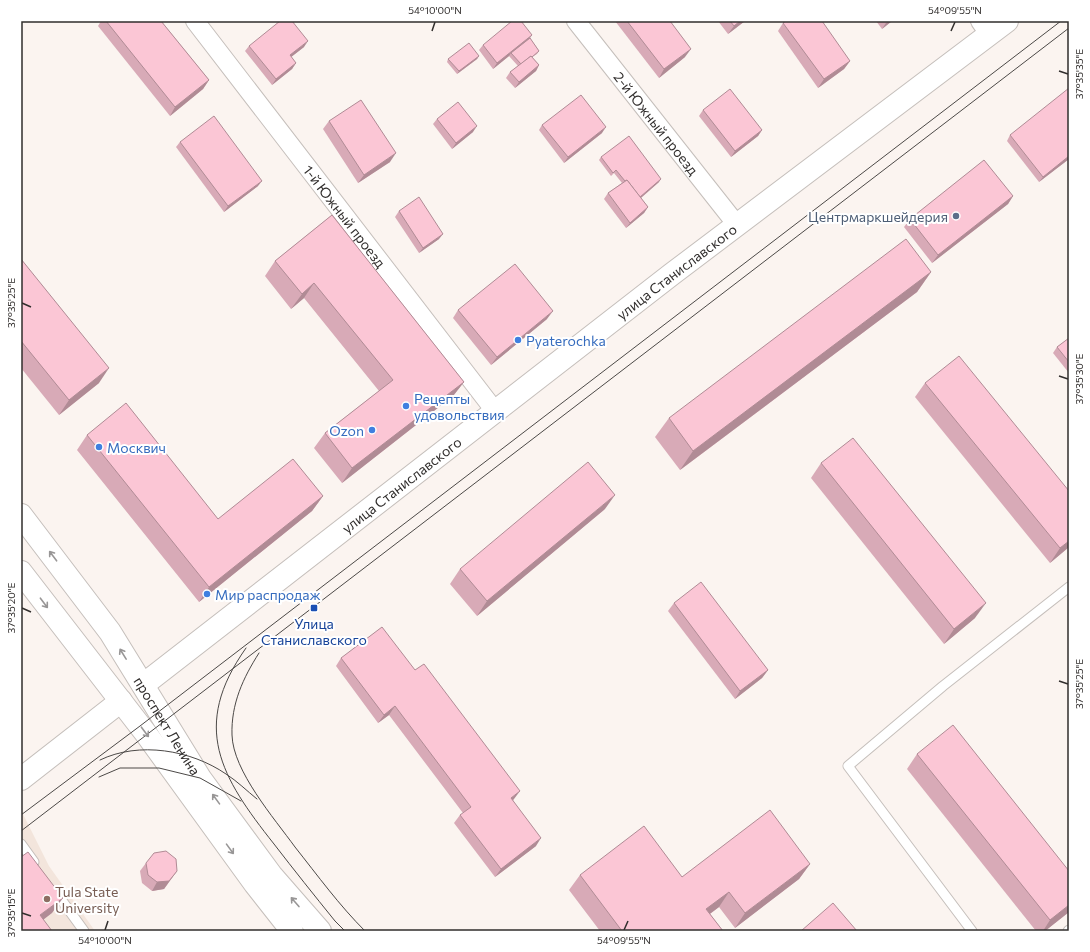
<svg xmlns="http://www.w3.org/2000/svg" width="1090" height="952" viewBox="0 0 1090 952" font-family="Commissioner,sans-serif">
<rect width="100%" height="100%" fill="#fbf4f0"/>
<path fill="#f3e5dc" d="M21,810L49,866L95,931H21Z"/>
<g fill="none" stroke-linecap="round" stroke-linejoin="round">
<defs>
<g id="lane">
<path d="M21,844L34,862"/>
<path d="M55,891L84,931"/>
<path d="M972,931L848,766L943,686L1069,587"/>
<path d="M1068,931L1069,930"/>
</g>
<g id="street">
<path id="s1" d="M195,21L495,411"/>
<path id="s2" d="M576,21L737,225"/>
<path d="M980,21L989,34"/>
</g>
<g id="secondary">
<path id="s3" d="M143,685L672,274L1007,21"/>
<path d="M21,779L121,701"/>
</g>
<g id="primary">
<path id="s4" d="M21,515L110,632L200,778L272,876L320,931"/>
<path d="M21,572L147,735L255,884L292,931"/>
</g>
</defs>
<use href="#lane" stroke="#c5bfbb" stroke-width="11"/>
<use href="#street" stroke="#c5bfbb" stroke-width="20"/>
<use href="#secondary" stroke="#c5bfbb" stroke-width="24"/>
<use href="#primary" stroke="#c5bfbb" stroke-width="24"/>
<use href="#lane" stroke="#fff" stroke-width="9"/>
<use href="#street" stroke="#fff" stroke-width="18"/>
<use href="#secondary" stroke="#fff" stroke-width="22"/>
<use href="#primary" stroke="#fff" stroke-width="22"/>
<g stroke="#4c4947" stroke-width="1">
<path d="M246,648C190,727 221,777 274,844C294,870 314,895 335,921L345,931"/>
<path d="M259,653C243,678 231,704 232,735C233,771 274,818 295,847C318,876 339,905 365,931"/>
<path d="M100,760C139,741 191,750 226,774C237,781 247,791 257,799"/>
<path d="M99,777L120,768H159L200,778L241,801"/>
<path d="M21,815L140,726L1061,21"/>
<path d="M21,831L1069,28"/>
</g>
</g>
<g fill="#d8aab7">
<path d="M101,21H161L209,80L203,89L170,116L98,26Z"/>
<path d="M615,21H670L685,57L659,78Z"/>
<path d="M718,21H745L728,34Z"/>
<path d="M876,21H892L882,29Z"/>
<path d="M783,23L850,61L844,69L818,88L778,31Z"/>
<path d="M530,38L539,51L537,54L532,57L539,65L536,71L515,88L506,78L510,72L518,66L509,56L493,69L479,50L483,45Z"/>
<path d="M249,46L304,47L291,57L296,63L292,69L272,85L245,51Z"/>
<path d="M479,56L477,59L457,74L447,62L448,59Z"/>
<path d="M703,110L762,130L758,136L731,157L699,116Z"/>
<path d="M437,119L473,132L452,149L433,124Z"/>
<path d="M329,121L390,162L358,183L323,129Z"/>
<path d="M542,125L602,133L564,163L539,130Z"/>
<path d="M1010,135L1069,159L1039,182L1007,141Z"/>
<path d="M180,142L258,186L224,212L176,147Z"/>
<path d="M601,157L659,182L641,198L648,207L644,213L626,228L604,199L608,193L622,183L614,173L611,176L599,160Z"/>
<path d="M1013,196L1008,204L932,263L904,227L910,219Z"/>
<path d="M399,211L439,239L419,253L395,217Z"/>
<path d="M332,215L464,382L453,396L342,483L314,448L325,433L379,391L304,298L291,309L265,276L275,261Z"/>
<path d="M21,259L99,383L59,415L21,368Z"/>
<path d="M931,272L917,292L680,470L655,437L669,418Z"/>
<path d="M458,310L547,319L491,365L453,318Z"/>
<path d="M1069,338V373L1053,353L1057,347Z"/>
<path d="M925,383L1069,547L1050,563L915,397Z"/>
<path d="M87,435L218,519L323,496L312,511L199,602L77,450Z"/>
<path d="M821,463L975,618L944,644L811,478Z"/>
<path d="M605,509L477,616L450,584L460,569Z"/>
<path d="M674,603L768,670L762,678L735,699L668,611Z"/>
<path d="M341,658L415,670L514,799L513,800L536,846L495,877L454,823L460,815L463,813L389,715L378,723L336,666Z"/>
<path d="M917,754L1069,912L1045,931H1036L907,769Z"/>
<path d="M146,863L171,879L164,889L152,891L142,883L140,871Z"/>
<path d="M810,864L799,879L735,928L719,907L710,914L723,931H600L569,890L580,875L682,877Z"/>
</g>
<g fill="#b08b95">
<path d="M740,21H745L728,34L734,26Z"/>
<path d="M889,21H892L882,29L886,23Z"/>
<path d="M532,35L528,41L511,53L509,56L493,69L497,63Z"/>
<path d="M308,41L304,47L286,61L290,55Z"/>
<path d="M691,49L685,57L659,78L664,69Z"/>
<path d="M479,56L477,59L457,74L459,71Z"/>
<path d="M850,61L844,69L818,88L824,79Z"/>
<path d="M296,63L292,69L272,85L276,79Z"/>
<path d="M539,65L536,71L515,88L519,82Z"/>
<path d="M209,80L203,89L170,116L175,107Z"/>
<path d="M477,126L473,132L452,149L456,143Z"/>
<path d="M606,127L602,133L564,163L568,157Z"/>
<path d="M762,130L758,136L731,157L735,151Z"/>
<path d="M396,153L390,162L358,183L364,175Z"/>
<path d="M1069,156V159L1039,182L1043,177Z"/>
<path d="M661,179L659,182L636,202L638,199Z"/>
<path d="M262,181L258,186L224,212L228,206Z"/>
<path d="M1013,196L1008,204L932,263L938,255Z"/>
<path d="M648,207L644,213L626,228L630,223Z"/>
<path d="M443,234L439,239L419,253L423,248Z"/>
<path d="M931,272L917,292L680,470L693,451Z"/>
<path d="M314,283L304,298L291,309L302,294Z"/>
<path d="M553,311L547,319L491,365L497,357Z"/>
<path d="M109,368L99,383L59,415L69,400Z"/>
<path d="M464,382L453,396L342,483L352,468Z"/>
<path d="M615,495L605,509L477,616L487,601Z"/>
<path d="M323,496L312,511L199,602L209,587Z"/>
<path d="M1069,541V547L1050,563L1060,548Z"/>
<path d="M986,603L975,618L944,644L954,629Z"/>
<path d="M768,670L762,678L735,699L740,691Z"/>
<path d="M395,706L389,715L378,723L384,715Z"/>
<path d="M520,791L514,799L506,806L511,798Z"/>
<path d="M541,838L536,846L495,877L501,869Z"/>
<path d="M810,864L799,879L735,928L745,913Z"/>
<path d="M177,871L164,889L152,891L157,882Z"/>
<path d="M729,892L719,907L696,924L706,909Z"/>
<path d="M63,898L52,913L30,930L40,915Z"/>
<path d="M1069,905V912L1045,931H1043L1050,920Z"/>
</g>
<g fill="#fbc6d5" stroke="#b08b95">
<path d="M106,21H161L209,80L175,107Z"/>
<path d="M280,21H292L308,41L290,55L296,63L276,79L249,46Z"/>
<path d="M512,21H521L532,35L497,63L483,45Z"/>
<path d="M627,21H670L691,49L664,69Z"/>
<path d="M730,21H740L734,26Z"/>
<path d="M786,21H822L850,61L824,79L783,23Z"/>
<path d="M530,38L539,51L532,57L531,56L521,64L511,53Z"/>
<path d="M469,43L479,56L459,71L448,59Z"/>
<path d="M531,56L539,65L519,82L510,72Z"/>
<path d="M1069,88V156L1043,177L1010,135Z"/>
<path d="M730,89L762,130L735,151L703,110Z"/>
<path d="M581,95L606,127L568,157L542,125Z"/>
<path d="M361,100L396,153L364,175L329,121Z"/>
<path d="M458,102L477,126L456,143L437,119Z"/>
<path d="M214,116L262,181L228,206L180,142Z"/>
<path d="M629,136L661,179L640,197L627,180L625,181L616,170L613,173L601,157Z"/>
<path d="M984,160L1013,196L938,255L910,219Z"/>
<path d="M627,180L648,207L630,223L608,193Z"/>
<path d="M419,197L443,234L423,248L399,211Z"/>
<path d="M332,215L464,382L352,468L325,433L393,380L314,283L302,294L275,261Z"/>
<path d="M906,239L931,272L693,451L669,418Z"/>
<path d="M21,259L109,368L69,400L21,341Z"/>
<path d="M515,264L553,311L497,357L458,310Z"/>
<path d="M1069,338V362L1057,347Z"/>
<path d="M959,356L1069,491V541L1060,548L925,383Z"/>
<path d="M126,403L218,519L293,459L323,496L209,587L87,435Z"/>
<path d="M853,438L986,603L954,629L821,463Z"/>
<path d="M588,462L615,495L487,601L460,569Z"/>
<path d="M701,582L768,670L740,691L674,603Z"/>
<path d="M382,627L415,670L424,664L520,791L511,798L541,838L501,869L460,815L471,807L395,706L384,715L341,658Z"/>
<path d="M953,725L1069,871V905L1050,920L917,754Z"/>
<path d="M770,810L810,864L745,913L729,892L706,909L723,931H622L580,875L644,826L682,877Z"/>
<path d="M166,851L176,859L177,871L169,881L157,882L148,875L146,863L154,853Z"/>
<path d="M28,852L63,898L40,915L52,931H21V857Z"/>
<path d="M833,903L857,931H801Z"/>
</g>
<defs><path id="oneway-shaft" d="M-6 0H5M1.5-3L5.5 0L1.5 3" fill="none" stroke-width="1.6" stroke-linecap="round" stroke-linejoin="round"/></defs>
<g stroke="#989696">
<use href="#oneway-shaft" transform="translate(53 556) rotate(-127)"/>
<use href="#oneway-shaft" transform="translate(44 603) rotate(53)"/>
<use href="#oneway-shaft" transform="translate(123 654) rotate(-122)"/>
<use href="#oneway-shaft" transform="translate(145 732) rotate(53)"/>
<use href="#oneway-shaft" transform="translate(216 799) rotate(-126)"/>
<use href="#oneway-shaft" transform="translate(230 849) rotate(54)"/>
<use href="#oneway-shaft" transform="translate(295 902) rotate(-131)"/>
</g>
<path fill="none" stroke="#312e2d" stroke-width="1.5" d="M432,31L435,22M951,31L955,22M1059,71L1068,74M22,303L31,307M1059,376L1068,379M22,608L31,612M1059,681L1068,684M22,913L31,916M105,930L108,921M624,930L628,921"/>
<circle fill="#5c6f8a" stroke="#fff" stroke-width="1.5" cx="956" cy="216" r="4"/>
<g fill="#3f7fe0" stroke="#fff" stroke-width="1.5">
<circle cx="518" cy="340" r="4"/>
<circle cx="406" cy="406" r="4"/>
<circle cx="372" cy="430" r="4"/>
<circle cx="99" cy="447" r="4"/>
<circle cx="207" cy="594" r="4"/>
</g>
<rect fill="#1a4fb4" stroke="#fff" stroke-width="1.5" x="310" y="604" width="8" height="8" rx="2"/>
<circle fill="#8d6e63" stroke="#fff" stroke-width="1.5" cx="47" cy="899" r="4"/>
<g text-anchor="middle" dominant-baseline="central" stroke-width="4" stroke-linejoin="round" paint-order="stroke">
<g font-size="14" fill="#312e2d" stroke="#fff">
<text stroke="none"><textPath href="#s2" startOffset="130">2-й Южный проезд</textPath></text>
<text stroke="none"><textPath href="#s1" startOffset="246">1-й Южный проезд</textPath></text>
<text stroke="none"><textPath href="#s3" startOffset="675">улица Станиславского</textPath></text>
<text stroke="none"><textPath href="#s3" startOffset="327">улица Станиславского</textPath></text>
<text stroke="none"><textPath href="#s4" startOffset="257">проспект Ленина</textPath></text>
</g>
<g font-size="14" fill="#4e5e75" stroke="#fff" text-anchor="end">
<text x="948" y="216">Центрмаркшейдерия</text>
</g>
<g font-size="14" fill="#366cbe" stroke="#fff" text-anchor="start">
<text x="526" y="340">Pyaterochka</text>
<text x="414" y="398">Рецепты<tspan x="414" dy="16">удовольствия</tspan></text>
<text x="364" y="430" text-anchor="end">Ozon</text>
<text x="107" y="447">Москвич</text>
<text x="215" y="594">Мир распродаж</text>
</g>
<g font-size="14" fill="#164399" stroke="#fff">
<text x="314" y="623">Улица<tspan x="314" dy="16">Станиславского</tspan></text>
</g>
<g font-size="14" fill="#785e54" stroke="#fff" text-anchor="start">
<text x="55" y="891">Tula State<tspan x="55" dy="16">University</tspan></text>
</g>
</g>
<rect width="1090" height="952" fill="none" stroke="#ffffff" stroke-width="44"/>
<rect x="22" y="22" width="1046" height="908" fill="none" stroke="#312e2d" stroke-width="1.5"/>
<g font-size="10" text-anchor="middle" fill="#312e2d">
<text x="435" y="14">54°10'00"N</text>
<text x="955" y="14">54°09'55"N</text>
<text transform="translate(1079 74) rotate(-90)" y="4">37°35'35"E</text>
<text transform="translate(11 303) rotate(-90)" y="4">37°35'25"E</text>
<text transform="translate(1079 379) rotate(-90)" y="4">37°35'30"E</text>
<text transform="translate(11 608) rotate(-90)" y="4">37°35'20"E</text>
<text transform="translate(1079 684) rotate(-90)" y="4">37°35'25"E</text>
<text transform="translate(11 913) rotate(-90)" y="4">37°35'15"E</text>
<text x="105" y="944">54°10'00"N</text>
<text x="624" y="944">54°09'55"N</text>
</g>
</svg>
